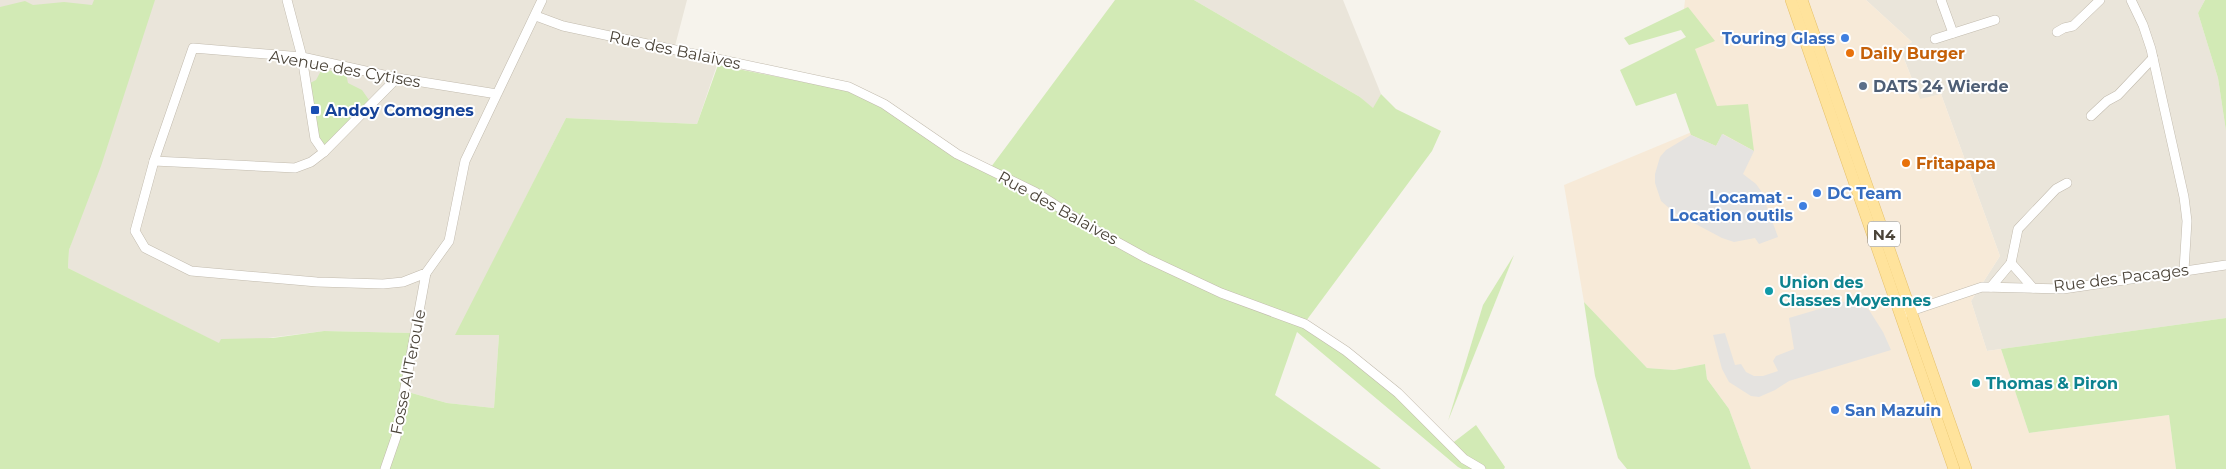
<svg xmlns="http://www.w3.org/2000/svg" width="2226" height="469" viewBox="0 0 2226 469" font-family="Montserrat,sans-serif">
<rect width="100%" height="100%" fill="#f6f3ec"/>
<g fill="#eae5da">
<path d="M0,0H687L675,46L720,56L697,124L566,118L456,335H499L494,408L447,403L408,392L413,333L324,331L220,344L68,268L69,250L148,12L0,7Z"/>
<path d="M1194,0H1343L1381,94L1373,109L1360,97Z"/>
<path d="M1866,0H2205L2198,13L2218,78L2226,131V318L1987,351L1971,301L2000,256L1941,94L1920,100L1900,48L1912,42Z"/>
</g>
<path fill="#f7ead8" d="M1685,0H1866L1912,42L1900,49L1920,99L1941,94L2000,256L1971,301L1987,351L2001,349L2029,433L2169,415L2176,469H1751L1729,409L1707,379L1705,364L1674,370L1647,368L1584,302L1564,185L1711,124L1684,9Z"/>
<g fill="#d2eab5">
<path d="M94,0H155L101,166L69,250L68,268L219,343L221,339L273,338L324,331L413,333L393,436L381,469H0V7L25,1L33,5L64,2L92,5Z"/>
<path d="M1115,0H1194L1360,97L1373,108L1381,94L1396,109L1441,131L1432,151L1306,321L1222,291L1148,256L991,167Z"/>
<path d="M2205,0H2226V131L2218,78L2198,13Z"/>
<path d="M1688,7L1715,41L1695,49L1717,106L1748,104L1754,151L1723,134L1716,146L1691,135L1676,93L1636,106L1620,70L1686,37L1681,30L1629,45L1624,38Z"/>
<path d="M718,65L849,91L866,97L1136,255L1305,324L1346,351L1450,445L1476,425L1505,467L1504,469H1462L1458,467L1297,332L1275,395L1381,469H389L408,392L447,403L494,408L499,335H455L566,118L697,124Z"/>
<path d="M322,69L346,74L348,83L362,90L369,100L325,148L318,138L310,83L316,80Z"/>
<path d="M1514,255L1448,421L1483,305Z"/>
<path d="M1584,302L1647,368L1674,370L1705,364L1707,379L1729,409L1751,469H1627L1618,458L1595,376Z"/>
<path d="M2226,318V469H2176L2169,415L2029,433L2001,349Z"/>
</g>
<g fill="#e5e3e0">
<path d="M1722,134L1754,151L1743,174L1756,184L1761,191L1778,237L1759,244L1755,238L1734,242L1722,238L1675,213L1661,201L1655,183V174L1660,157L1666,150L1691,135L1716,146Z"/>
<path d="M1853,299L1869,310L1883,332L1891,350L1789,381L1775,390L1759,397L1751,396L1729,382L1722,369L1713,335L1725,333L1735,365L1741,364L1746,372L1754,376H1763L1778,371L1773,361L1776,356L1794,349L1789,318Z"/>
</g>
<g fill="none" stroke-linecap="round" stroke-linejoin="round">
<defs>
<g id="minor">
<path d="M287,0L302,57L315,139L324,152"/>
<path d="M1941,0L1953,33"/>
<path d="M2131,0L2143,25L2151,49L2184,197L2187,221L2184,270"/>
<path d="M536,16L563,26L849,87L884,104L957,154L1035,192L1088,226L1146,258L1221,293L1305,324L1346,351L1398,393L1464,459L1481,469"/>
<path d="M2057,32L2064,28L2073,26L2100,0"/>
<path d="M1935,39L1995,20"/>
<path d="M497,94L397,78L302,57L193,48L154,161L135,231L145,248L191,271L317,282L383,284L403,282L426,273L449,241L465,161L542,0"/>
<path d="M2091,116L2107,101L2118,95L2153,58"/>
<path d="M154,161L295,168L311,162L324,152L397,78"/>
<path d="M2011,263L2033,288"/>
<path d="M1991,287L2011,263L2018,229L2056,189L2067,183"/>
<path d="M1905,313L1982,287L2063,289L2226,265"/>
<path d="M385,469L396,437L426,273"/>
</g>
<g id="major">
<path d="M1791,0L1954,469"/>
<path d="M1802,0L1966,469"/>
</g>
</defs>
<use href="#minor" stroke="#c2bbae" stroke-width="10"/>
<use href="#major" stroke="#e6c16a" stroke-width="12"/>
<use href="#minor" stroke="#fff" stroke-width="9"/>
<use href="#major" stroke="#ffe39c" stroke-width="11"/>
</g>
<g fill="#3f7fe0" stroke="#fff" stroke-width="2">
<circle cx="1845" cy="38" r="5"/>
<circle cx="1817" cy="193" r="5"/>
<circle cx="1803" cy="206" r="5"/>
<circle cx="1835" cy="410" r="5"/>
</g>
<g fill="#e8710a" stroke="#fff" stroke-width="2">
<circle cx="1850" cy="53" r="5"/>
<circle cx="1906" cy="163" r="5"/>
</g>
<circle fill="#5c6f8a" stroke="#fff" stroke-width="2" cx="1863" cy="86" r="5"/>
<rect fill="#1a4fb4" stroke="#fff" stroke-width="2" x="310" y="105" width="10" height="10" rx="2.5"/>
<g fill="#0f9aa8" stroke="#fff" stroke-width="2">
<circle cx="1769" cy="291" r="5"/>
<circle cx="1976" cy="383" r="5"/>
</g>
<g text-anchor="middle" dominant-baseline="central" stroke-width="4" stroke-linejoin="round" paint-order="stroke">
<rect fill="#fff" stroke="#817c74" stroke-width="1" x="1868" y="221.5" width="32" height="25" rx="4"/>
<g font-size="15" font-weight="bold" fill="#4b4439">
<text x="1884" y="234">N4</text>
</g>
<g font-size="16" font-weight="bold" fill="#366cbe" stroke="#fff" text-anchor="end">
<text x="1835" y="38">Touring Glass</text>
<text x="1827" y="193" text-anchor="start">DC Team</text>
<text x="1793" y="197">Locamat -<tspan x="1793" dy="18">Location outils</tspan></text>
<text x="1845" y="410" text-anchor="start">San Mazuin</text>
</g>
<g font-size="16" fill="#4b4439" stroke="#fff">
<text transform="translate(675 50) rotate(12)">Rue des Balaives</text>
<text transform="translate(345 69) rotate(10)">Avenue des Cytises</text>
<text transform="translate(1058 208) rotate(29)">Rue des Balaives</text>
<text transform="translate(2121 278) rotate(-7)">Rue des Pacages</text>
<text transform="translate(408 372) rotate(-79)">Fosse Al'Teroule</text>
</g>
<g font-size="16" font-weight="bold" fill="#c56008" stroke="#fff" text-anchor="start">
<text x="1860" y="53">Daily Burger</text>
<text x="1916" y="163">Fritapapa</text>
</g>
<g font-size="16" font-weight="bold" fill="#4e5e75" stroke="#fff" text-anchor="start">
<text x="1873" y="86">DATS 24 Wierde</text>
</g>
<g font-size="16" font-weight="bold" fill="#164399" stroke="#fff" text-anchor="start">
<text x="325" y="110">Andoy Comognes</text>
</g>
<g font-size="16" font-weight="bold" fill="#0d838f" stroke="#fff" text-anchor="start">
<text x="1779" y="282">Union des<tspan x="1779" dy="18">Classes Moyennes</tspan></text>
<text x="1986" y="383">Thomas &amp; Piron</text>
</g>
</g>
</svg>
